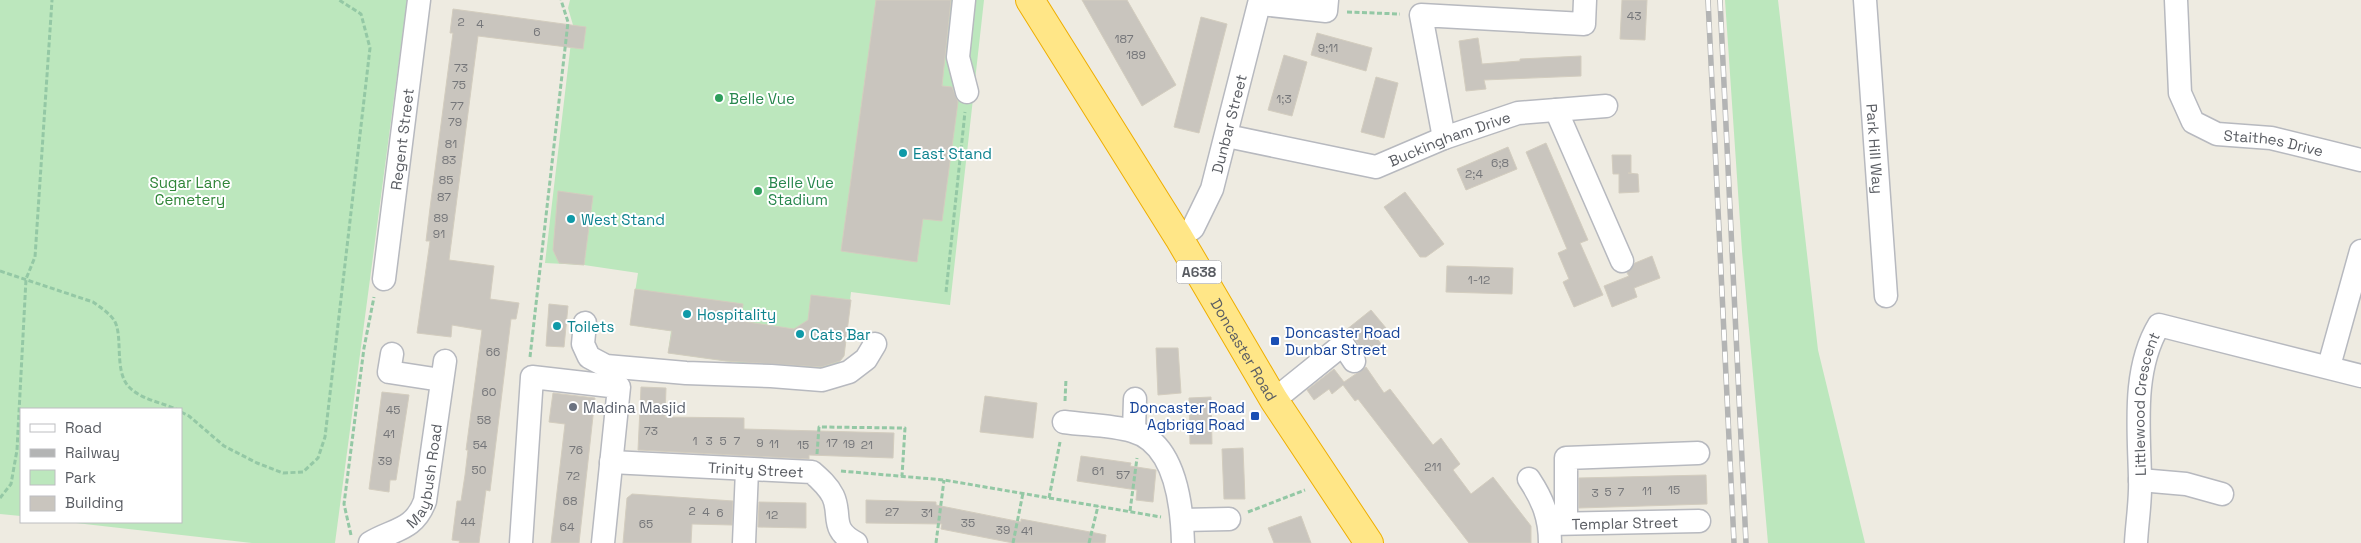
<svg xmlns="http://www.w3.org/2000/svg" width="2361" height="543" viewBox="0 0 2361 543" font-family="'Space Grotesk',sans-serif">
<rect width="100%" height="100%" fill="#eeebe1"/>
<g fill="#bce7bd">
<path d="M0,0H407L335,543H252L67,522H181V409H21V516L0,514Z"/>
<path d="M570,0H984L950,305L851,292L844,356L835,367L803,372L668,353L671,331L630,325L638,273L584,265L545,263L573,25L568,8Z"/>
<path d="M1725,0H1778L1818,350L1865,543H1768L1742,251Z"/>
</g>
<g fill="#c9c5be" stroke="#d3cdbf">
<path d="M876,0H951L942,86L952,87L958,102L942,221L923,219L917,262L841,251Z"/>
<path d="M1082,0H1127L1176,85L1142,106Z"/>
<path d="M1622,0H1647L1645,40L1620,39Z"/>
<path d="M453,9L586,27L583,49L478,36L449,260L494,266L490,299L519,303L516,319H511L490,491L486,490L479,543H459L460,541L452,540L457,501H461L465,475L468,450H466L482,330L452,325L451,337L417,333L430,241H426L430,208L453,33H450Z"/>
<path d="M1201,17L1227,24L1199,133L1174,127Z"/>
<path d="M1317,33L1372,48L1366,71L1311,55Z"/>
<path d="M1478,38L1482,64L1520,61V59L1581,56V76L1484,80L1486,89L1466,91L1459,41Z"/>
<path d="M1284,55L1307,62L1292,116L1268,110Z"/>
<path d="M1376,77L1398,83L1384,138L1361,132Z"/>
<path d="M1546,143L1588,240L1580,243L1603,295L1574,307L1563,282L1569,279L1558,253L1567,249L1526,152Z"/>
<path d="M1508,147L1517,169L1466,190L1457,169Z"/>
<path d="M1612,155H1631V173H1628L1638,174L1639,192L1619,193V174H1613Z"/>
<path d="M558,191L593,196L584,265L559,263L553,250Z"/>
<path d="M1405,192L1444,244L1426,257H1420L1384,207Z"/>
<path d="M1652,256L1660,278L1634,288L1637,297L1612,307L1604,286L1629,276L1627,273L1635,263Z"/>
<path d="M1447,266L1513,268L1512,294L1446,292Z"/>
<path d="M635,289L743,304L741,321L794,329L808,320L811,295L851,300L844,356L840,361L821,367L726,361L668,353L672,331L630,325Z"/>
<path d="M549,304L568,306L564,347L546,346Z"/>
<path d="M1371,310L1386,328L1375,336L1382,345L1367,357L1355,339L1346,330Z"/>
<path d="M1156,348H1178L1181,393L1158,395Z"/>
<path d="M1366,367L1384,393L1390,389L1433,445L1441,438L1460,464L1453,470L1471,494L1493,477L1531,526V543H1469L1358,399L1355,401L1343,385L1332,394L1329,389L1314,400L1307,390L1334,369L1344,382Z"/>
<path d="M641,387L666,388L665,417L744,418V429L894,433L893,458L809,455V459L638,450Z"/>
<path d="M382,392L409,395L396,480H390L389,492L369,489Z"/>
<path d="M553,393L595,398L579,543H551L565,424L549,422Z"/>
<path d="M985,396L1037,403L1033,438L980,432Z"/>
<path d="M1211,397L1212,444H1190L1189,398Z"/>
<path d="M1243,448L1245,499H1224L1222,449Z"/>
<path d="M1081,456L1131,463L1130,466L1156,470L1153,502L1136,500L1137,490L1077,481Z"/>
<path d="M1706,475L1707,504L1579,508V478Z"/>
<path d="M632,494L733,501L732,525L692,524L691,543H623L627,498Z"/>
<path d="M866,500L936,502V505L1021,522V519L1106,535L1105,543H1013L941,529L942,524L866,523Z"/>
<path d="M759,502L806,503V528L758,527Z"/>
<path d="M1301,516L1311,543H1274L1268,528Z"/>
</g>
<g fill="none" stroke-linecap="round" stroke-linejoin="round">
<defs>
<g id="minor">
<path d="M964,0L958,57L967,92"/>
<path id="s1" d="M1865,0L1886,296"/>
<path id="s2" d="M2176,0L2180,93L2193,122L2217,134L2271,138L2361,160"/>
<path d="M1260,4L1326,11L1327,0"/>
<path d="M1556,110L1622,261"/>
<path id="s3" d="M1227,136L1376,167L1444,138L1518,113L1606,106"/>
<path d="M1444,138L1421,15L1584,24L1585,0"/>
<path id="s4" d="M1179,238L1193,228L1212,189L1260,0"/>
<path id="s5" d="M384,279L419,0"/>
<path d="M585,323L583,344L589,357L606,366L686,373L771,376L822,380L849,372L866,359L875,344"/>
<path d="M392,354L389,372L441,380"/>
<path d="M2329,366L2361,251"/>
<path d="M1274,400L1341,346H1344L1354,361"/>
<path d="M1064,422C1086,425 1111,425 1132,431C1176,443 1182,506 1183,543"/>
<path d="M1134,431L1135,399"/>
<path id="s6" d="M611,462L812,472C820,479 828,486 833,496C842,515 829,529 856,543"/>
<path d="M1529,479C1543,500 1550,518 1550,543"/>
<path d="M2140,480L2186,484L2222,494"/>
<path d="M1182,520L1229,519"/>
<path d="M1566,523V458L1698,453"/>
<path id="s7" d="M1550,524L1699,521"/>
<path id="s8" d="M370,543C393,529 414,531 425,501L445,361"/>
<path d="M521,543L532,377L619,387L603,543"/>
<path d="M744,543L747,470"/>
<path id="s9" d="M2136,543C2137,522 2141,500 2140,478C2139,428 2132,370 2159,325L2361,376"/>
</g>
<g id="highway">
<path id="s10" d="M1030,0L1179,238L1274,400L1369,543"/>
</g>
</defs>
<use href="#minor" stroke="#b7b9bf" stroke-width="25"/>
<use href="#highway" stroke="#efae00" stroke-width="30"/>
<g stroke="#94c8a5" stroke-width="3" stroke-dasharray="5 2.5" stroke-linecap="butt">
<path d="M1347,12L1400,14"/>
<path d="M0,271L93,302C100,307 108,312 114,320C124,336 113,372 130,388C143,400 160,402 176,409"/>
<path d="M946,292L965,112"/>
<path d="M530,357L568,22L561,0"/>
<path d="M1065,401L1066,379"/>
<path d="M181,412L189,416L224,446L257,463L283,473L303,472L318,458L325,437L370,48L361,14L339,0"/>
<path d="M817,454L819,427L905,428L902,476"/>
<path d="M841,471L944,480L1161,517"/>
<path d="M0,498L11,484L17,450L26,279L35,257L52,0"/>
<path d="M1049,498L1060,442"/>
<path d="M1130,511L1137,458"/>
<path d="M1248,512L1305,490"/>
<path d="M351,535L344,504L364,348L374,297"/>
<path d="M936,543L944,480"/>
<path d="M1013,543L1023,493"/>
<path d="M1089,543L1098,506"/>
</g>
<use href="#minor" stroke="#fff" stroke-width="22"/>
<use href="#highway" stroke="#ffe687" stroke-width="28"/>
<defs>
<g id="rail">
<path d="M1708,0L1734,543"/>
<path d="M1720,0L1746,543"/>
</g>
</defs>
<use href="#rail" stroke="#b3b4b4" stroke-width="5.5"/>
<use href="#rail" stroke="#fff" stroke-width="4" stroke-dasharray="11" stroke-linecap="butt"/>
</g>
<g fill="#2e9e5b" stroke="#fff" stroke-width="2">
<circle cx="719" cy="98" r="5"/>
<circle cx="758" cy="191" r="5"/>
</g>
<g fill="#0f9aa8" stroke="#fff" stroke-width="2">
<circle cx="903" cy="153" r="5"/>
<circle cx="571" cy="219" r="5"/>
<circle cx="687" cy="314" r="5"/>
<circle cx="557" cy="326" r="5"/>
<circle cx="800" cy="334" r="5"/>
</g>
<g fill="#1a4fb4" stroke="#fff" stroke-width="2">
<rect x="1270" y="336" width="10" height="10" rx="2.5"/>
<rect x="1250" y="411" width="10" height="10" rx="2.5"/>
</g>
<circle fill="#6b7280" stroke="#fff" stroke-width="2" cx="573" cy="407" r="5"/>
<g text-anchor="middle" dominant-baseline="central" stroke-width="4" stroke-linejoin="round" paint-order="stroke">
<g font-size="12" fill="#76777a">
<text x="1634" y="16">43</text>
<text x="461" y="22">2</text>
<text x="480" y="24">4</text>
<text x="537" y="32">6</text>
<text x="1124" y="39">187</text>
<text x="1328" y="48">9;11</text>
<text x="1136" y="55">189</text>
<text x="461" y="68">73</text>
<text x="459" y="85">75</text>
<text x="1284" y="99">1;3</text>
<text x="457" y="106">77</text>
<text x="455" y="122">79</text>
<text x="451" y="144">81</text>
<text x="449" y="160">83</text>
<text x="1500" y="163">6;8</text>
<text x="1474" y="174">2;4</text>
<text x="446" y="180">85</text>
<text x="444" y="197">87</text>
<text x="441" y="218">89</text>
<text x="439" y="234">91</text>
<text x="1479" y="280">1-12</text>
<text x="493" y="352">66</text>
<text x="489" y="392">60</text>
<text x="393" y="410">45</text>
<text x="484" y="420">58</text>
<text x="651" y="431">73</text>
<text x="389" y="434">41</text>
<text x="695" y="441">1</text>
<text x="709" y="441">3</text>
<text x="723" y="441">5</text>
<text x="737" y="441">7</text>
<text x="760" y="443">9</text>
<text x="832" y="443">17</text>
<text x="774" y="444">11</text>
<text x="849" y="444">19</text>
<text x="480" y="445">54</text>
<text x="803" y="445">15</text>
<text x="867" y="445">21</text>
<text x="576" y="450">76</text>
<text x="385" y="461">39</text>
<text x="1433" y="467">211</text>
<text x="479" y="470">50</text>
<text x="1098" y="471">61</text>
<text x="1123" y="475">57</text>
<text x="573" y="476">72</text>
<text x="1674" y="490">15</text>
<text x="1647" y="491">11</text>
<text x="1608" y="492">5</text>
<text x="1621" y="492">7</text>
<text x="1595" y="493">3</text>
<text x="570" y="501">68</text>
<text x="692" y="511">2</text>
<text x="706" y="512">4</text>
<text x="892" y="512">27</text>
<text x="720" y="513">6</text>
<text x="927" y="513">31</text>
<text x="772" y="515">12</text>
<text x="468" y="522">44</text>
<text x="968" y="523">35</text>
<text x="646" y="524">65</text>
<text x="567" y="527">64</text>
<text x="1003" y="530">39</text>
<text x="1027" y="531">41</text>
</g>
<rect fill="#fff" stroke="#8c8e92" stroke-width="1" x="1176.5" y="260.5" width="45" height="23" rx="4"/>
<g font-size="14" font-weight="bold" fill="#5a5d63">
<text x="1199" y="272">A638</text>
</g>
<g font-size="15" fill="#27864d" stroke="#fff" text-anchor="start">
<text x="729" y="98">Belle Vue</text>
<text x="768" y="182">Belle Vue<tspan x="768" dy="17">Stadium</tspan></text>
</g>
<g font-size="15" fill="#5a5d63" stroke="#fff">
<text stroke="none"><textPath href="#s4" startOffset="128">Dunbar Street</textPath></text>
<text stroke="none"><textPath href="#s5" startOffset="141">Regent Street</textPath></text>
<text stroke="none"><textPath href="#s3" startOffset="231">Buckingham Drive</textPath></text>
<text stroke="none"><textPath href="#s2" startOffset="209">Staithes Drive</textPath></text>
<text stroke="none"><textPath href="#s1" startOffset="149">Park Hill Way</textPath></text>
<text stroke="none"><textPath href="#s10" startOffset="410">Doncaster Road</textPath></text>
<text stroke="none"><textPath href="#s9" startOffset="140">Littlewood Crescent</textPath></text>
<text stroke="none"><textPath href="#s6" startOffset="145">Trinity Street</textPath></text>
<text stroke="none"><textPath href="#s8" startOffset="96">Maybush Road</textPath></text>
<text stroke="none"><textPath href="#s7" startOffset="75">Templar Street</textPath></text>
</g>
<g font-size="15" fill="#0d838f" stroke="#fff" text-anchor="start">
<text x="913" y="153">East Stand</text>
<text x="581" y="219">West Stand</text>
<text x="697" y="314">Hospitality</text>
<text x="567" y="326">Toilets</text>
<text x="810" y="334">Cats Bar</text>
</g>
<g font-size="15" fill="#2f8537" stroke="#fff">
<text x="190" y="182">Sugar Lane<tspan x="190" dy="17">Cemetery</tspan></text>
</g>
<g font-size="15" fill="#164399" stroke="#fff" text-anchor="start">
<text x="1285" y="332">Doncaster Road<tspan x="1285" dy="17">Dunbar Street</tspan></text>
<text x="1245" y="407" text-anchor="end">Doncaster Road<tspan x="1245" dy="17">Agbrigg Road</tspan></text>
</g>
<g font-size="15" fill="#5b616d" stroke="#fff" text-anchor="start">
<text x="583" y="407">Madina Masjid</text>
</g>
</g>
<rect x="20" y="408" width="162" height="115" fill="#ffffff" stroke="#bdbec1"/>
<rect x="30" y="424" width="25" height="8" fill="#ffffff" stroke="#bdbec1"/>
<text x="65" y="433" font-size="15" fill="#5a5d63">Road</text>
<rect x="30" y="449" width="25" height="8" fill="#b3b4b4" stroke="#bdbec1"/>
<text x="65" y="458" font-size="15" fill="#5a5d63">Railway</text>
<rect x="30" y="470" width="25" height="15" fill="#bce7bd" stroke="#bdbec1"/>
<text x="65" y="483" font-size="15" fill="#5a5d63">Park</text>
<rect x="30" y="496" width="25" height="15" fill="#c9c5be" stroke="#bdbec1"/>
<text x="65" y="508" font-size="15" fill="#5a5d63">Building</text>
</svg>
